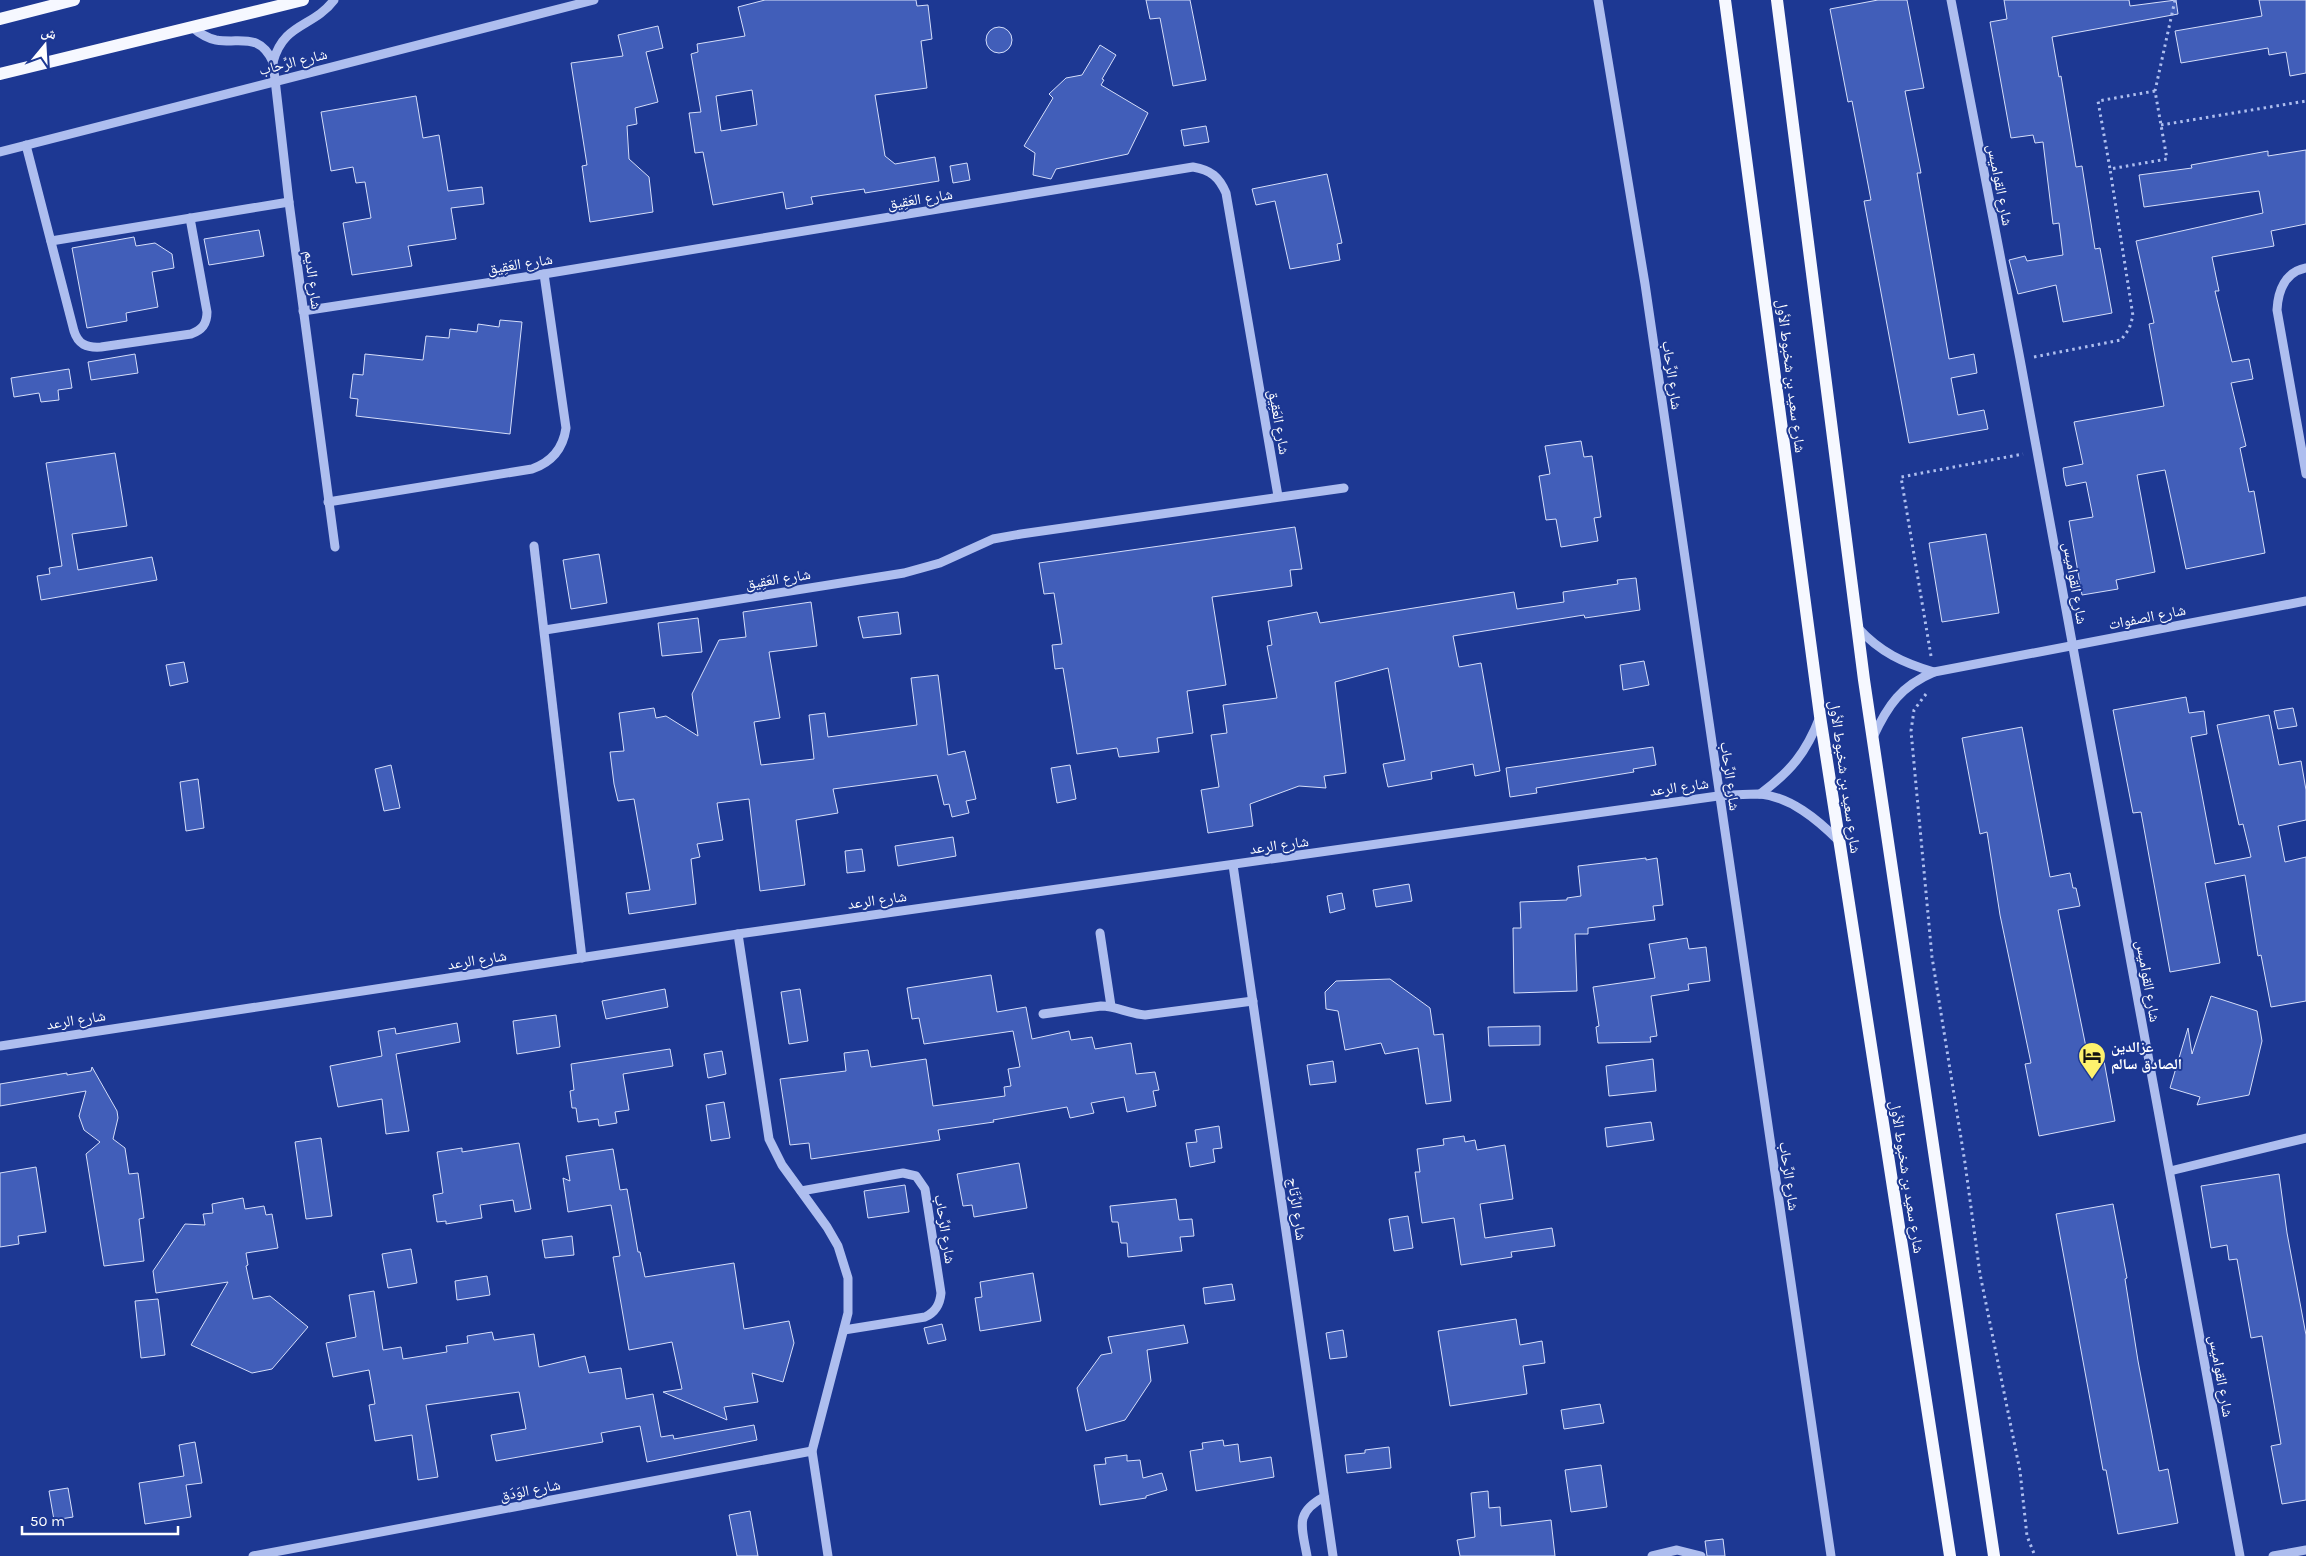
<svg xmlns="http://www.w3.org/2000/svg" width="2306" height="1556" viewBox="0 0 2306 1556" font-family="Karla,'Noto Naskh Arabic',sans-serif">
<rect width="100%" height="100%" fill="#1d3893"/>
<g fill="#415eb9" stroke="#d5defa" fill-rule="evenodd">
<path d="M765,0H916L917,6L928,5L932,39L921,41L927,88L875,95L885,156L895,164L935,157L939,181L865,193L864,189L811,197L813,204L786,209L783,192L713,205L703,152L695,153L689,113L701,112L691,54L698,52L697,44L745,36L738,7ZM752,90L757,125L721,131L716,96Z"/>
<path d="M1146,0H1190L1206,80L1173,86L1160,18L1150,19Z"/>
<path d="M1878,0H1907L1924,88L1905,91L1921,173H1917L1949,359L1974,354L1977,373L1951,378L1958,415L1984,410L1988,429L1909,443L1864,201L1871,200L1852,101L1848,102L1830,9Z"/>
<path d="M2004,0H2129L2130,6L2176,0L2178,14L2052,37L2059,77L2061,76L2076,167L2082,166L2095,249L2100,248L2112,313L2063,322L2056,285L2018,294L2009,260L2025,256L2027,261L2063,255L2059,223L2053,224L2043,142L2035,143L2033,135L2011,138L1990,22L2007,19Z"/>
<path d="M2259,0H2306V73L2290,76L2286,52L2269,55L2268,48L2181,63L2175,31L2262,16Z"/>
<path d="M658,26L663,48L646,52L658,102L635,108L637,124L627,126L629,159L649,177L653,212L590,222L582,166L587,165L571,63L623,56L618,35Z"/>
<circle cx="999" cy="40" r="13"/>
<path d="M1100,45L1116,55L1102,79L1104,80L1101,85L1148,113L1128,154L1056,169L1051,179L1033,175L1035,153L1024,146L1053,98L1049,94L1066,78L1082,75Z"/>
<path d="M416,96L423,138L439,135L448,191L482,187L484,204L451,208L456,239L408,246L412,266L352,275L343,223L371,218L365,182L356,183L353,167L331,171L321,112Z"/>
<path d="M1206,126L1209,142L1184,146L1181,130Z"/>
<path d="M2306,150V224L2271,231L2274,246L2212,257L2219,291H2215L2232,362L2249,359L2253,379L2231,383L2246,446L2240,448L2249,492L2254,491L2265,553L2186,569L2165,470L2137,475L2155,572L2116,580L2118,589L2082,595L2069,521L2093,517L2086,482L2066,486L2064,477L2063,468L2083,464L2074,422L2164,406L2149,324L2154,323L2136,241L2263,213L2259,191L2144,207L2139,175L2192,168L2191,165L2268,151V156Z"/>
<path d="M967,163L970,180L953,183L950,166Z"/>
<path d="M1327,174L1342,243L1337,244L1340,260L1290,269L1275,201L1256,205L1252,189Z"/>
<path d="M259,230L264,256L209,265L204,239Z"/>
<path d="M134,237L136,246L155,243L172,254L174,268L152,272L158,307L126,313L127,321L87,328L72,248Z"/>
<path d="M500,320L522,322L510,434L356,416L358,399L350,398L353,374L363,375L365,354L423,360L426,336L449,338L450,329L477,332L478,324L499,327Z"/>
<path d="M135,354L138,373L91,380L88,362Z"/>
<path d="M69,369L72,388L58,390L59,400L41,402L39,393L14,397L11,378Z"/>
<path d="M1581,441L1584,457L1592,456L1601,517L1594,518L1598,541L1561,547L1556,519L1546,520L1539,476L1550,474L1545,446Z"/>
<path d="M115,453L127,526L72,534L78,570L152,557L157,580L41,600L37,576L50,574L49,568L62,566L46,463Z"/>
<path d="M1295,527L1302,569L1290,570L1292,586L1212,597L1226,685L1187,691L1193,733L1157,738L1159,752L1119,757L1117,748L1077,754L1063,668L1055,669L1052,645L1062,644L1054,593L1044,594L1039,563Z"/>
<path d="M1986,534L1999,613L1942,622L1929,543Z"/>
<path d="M599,554L607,603L571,609L563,560Z"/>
<path d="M1636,578L1640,610L1585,618L1584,615L1453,636L1459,667L1481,663L1500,771L1475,776L1473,764L1431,772L1432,779L1388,787L1383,764L1405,760L1388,668L1335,682L1346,773L1324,776L1326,788L1299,786L1250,804L1253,826L1208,833L1201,790L1219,787L1211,735L1227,733L1223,705L1277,698L1267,646L1272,645L1268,621L1317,612L1320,623L1514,592L1517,609L1564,602L1563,592L1618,584L1617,580Z"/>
<path d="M811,602L817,646L769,652L780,718L754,722L761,765L814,759L809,715L825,713L828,737L917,725L911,678L938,675L948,755L965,751L976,799L966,801L969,813L952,817L949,804L944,805L937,775L833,789L838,813L796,820L805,885L760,891L749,799L717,803L723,840L697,844L700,857L691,859L696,904L629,914L626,893L650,890L634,799L618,801L614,784L610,752L624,751L619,713L654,708L656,718L666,716L698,736L692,694L719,640L746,637L743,612Z"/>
<path d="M898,612L901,634L863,638L858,617Z"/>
<path d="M698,618L702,652L662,656L658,623Z"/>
<path d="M1644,661L1649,685L1623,690L1620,665Z"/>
<path d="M184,662L188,682L170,686L166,665Z"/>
<path d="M2186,697L2189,713L2204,711L2207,734L2191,737L2215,864L2251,857L2243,824L2239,825L2217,725L2269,715L2279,765L2301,761L2306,790V820L2278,826L2285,862L2306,857V1001L2271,1007L2261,955L2258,956L2245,875L2205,883L2220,963L2170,972L2141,812L2133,813L2113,710Z"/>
<path d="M2293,708L2297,726L2278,729L2274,711Z"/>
<path d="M2022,727L2050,877L2070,873L2073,888H2076L2080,906L2058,910L2087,1052L2102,1050L2115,1121L2039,1136L2025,1064L2031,1063L2000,915L1987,832L1980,834L1962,738Z"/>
<path d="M1653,747L1656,765L1633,769L1634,772L1536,788L1537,793L1510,797L1506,768Z"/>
<path d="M391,765L400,808L384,811L375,769Z"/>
<path d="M1070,765L1076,799L1057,803L1051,768Z"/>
<path d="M198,779L204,828L186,831L180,782Z"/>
<path d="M953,837L956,856L898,866L895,846Z"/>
<path d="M862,849L865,871L847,873L845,851Z"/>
<path d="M1646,858V860L1657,858L1663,905L1653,906L1655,920L1588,928V934H1575L1577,991L1514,993L1513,928H1521L1520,902L1567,900V898L1581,896L1578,866Z"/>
<path d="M1409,884L1412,901L1376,907L1373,890Z"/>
<path d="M1342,893L1345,909L1330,913L1327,896Z"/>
<path d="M1687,938L1689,949L1706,947L1710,981L1688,984L1689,990L1651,996L1657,1036L1650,1037L1651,1042L1598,1043L1596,1027L1599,1026L1593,987L1655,978L1649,944Z"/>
<path d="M991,975L997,1012L1026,1007L1032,1039L1069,1031L1071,1040L1092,1037L1095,1049L1131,1043L1136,1074L1155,1072L1159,1090L1153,1091L1156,1106L1127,1112L1124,1097L1091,1103L1094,1113L1070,1118L1067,1107L993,1120L994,1122L938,1130L940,1140L811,1159L809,1143L790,1145L780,1079L846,1071L844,1053L868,1050L871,1067L926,1059L933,1106L1005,1096L1004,1087L1011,1086L1008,1069L1020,1067L1013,1031L924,1044L919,1018L912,1019L907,988Z"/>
<path d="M1390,979L1430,1008L1434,1035L1443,1034L1451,1101L1426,1104L1418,1048L1385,1054L1381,1043L1345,1050L1338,1011L1326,1009L1325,992L1336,981Z"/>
<path d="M665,989L668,1007L606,1019L602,1001Z"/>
<path d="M800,989L808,1041L789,1044L781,992Z"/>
<path d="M2211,996L2257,1011L2262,1041L2249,1095L2197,1105L2200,1097L2170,1088L2188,1028L2192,1054Z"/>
<path d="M556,1015L560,1047L517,1054L513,1021Z"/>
<path d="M457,1023L460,1042L396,1054L409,1131L386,1134L382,1099L338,1107L330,1066L382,1056L378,1031L395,1028L396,1034Z"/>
<path d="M1540,1026V1045L1489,1046L1488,1027Z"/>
<path d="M670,1049L673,1066L623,1074L629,1110L615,1112L617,1123L599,1126L598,1119L578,1122L576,1108H572L570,1091L574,1090L571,1064Z"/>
<path d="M722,1051L726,1074L708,1078L704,1054Z"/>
<path d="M1653,1059L1656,1091L1609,1096L1606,1066Z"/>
<path d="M1333,1061L1336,1082L1310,1085L1307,1065Z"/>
<path d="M92,1067L117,1111L118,1118L113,1139L125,1148L129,1174L138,1173L144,1218L139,1219L144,1261L104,1266L86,1154L100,1142L84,1130L79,1116L86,1091L0,1106V1084L67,1073V1075L91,1071Z"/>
<path d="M724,1102L730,1138L711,1141L706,1105Z"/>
<path d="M1651,1122L1654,1140L1607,1147L1605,1128Z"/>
<path d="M1219,1126L1222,1148L1213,1149L1215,1162L1190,1167L1186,1143L1197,1142L1195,1130Z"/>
<path d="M1464,1136L1465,1142L1475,1140L1477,1150L1505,1145L1513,1199L1480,1204L1485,1238L1552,1228L1555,1246L1511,1252L1512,1257L1461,1265L1454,1218L1422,1223L1415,1172H1420L1417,1149L1444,1145L1443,1139Z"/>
<path d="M321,1138L332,1216L306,1219L295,1142Z"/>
<path d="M519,1143L531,1209L515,1212L513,1200L480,1205L482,1218L446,1224V1221L437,1222L433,1195L443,1193L437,1152L462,1148V1152Z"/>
<path d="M613,1149L620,1190L627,1189L638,1252H640L645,1277L734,1263L744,1329L789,1321L794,1343L783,1382L752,1373L758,1402L724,1407L727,1420L663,1392L682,1389L672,1342L629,1350L613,1257L620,1256L611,1205L568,1212L563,1178L570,1181L566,1156Z"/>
<path d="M1019,1163L1027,1208L974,1217L972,1205L963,1206L957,1174Z"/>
<path d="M36,1167L46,1232L18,1236L19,1244L0,1247V1173Z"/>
<path d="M2279,1174L2287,1233L2306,1335V1500L2282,1504L2271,1446L2281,1444L2262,1336L2251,1338L2237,1259L2229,1260L2227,1245L2211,1248L2201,1186Z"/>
<path d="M905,1185L909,1212L868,1218L864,1191Z"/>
<path d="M243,1198L245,1209L264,1206L266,1215L272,1214L278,1248L246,1253L248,1265L246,1266L253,1299L270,1296L308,1327L272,1369L252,1373L191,1345L228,1282L156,1293L153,1271L185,1224L205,1225L203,1214L213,1213L212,1204Z"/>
<path d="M1176,1199L1179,1220L1192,1219L1194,1236L1180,1237L1182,1251L1128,1257L1127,1243H1121L1118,1222H1112L1110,1206Z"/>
<path d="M2113,1204L2127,1278L2125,1279L2138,1361L2159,1471L2168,1469L2178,1523L2118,1534L2106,1470H2103L2056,1214Z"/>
<path d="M1408,1216L1413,1248L1394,1251L1389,1219Z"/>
<path d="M572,1236L574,1255L545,1258L542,1240Z"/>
<path d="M411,1249L417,1283L388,1288L382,1254Z"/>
<path d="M1033,1273L1041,1321L980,1331L975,1298L982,1297L980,1282Z"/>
<path d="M487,1276L490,1295L457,1300L455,1281Z"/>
<path d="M1232,1284L1235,1300L1205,1304L1203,1288Z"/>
<path d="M374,1291L383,1350L401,1347L403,1359L447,1352L446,1346L468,1343L467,1336L492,1332L494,1340L534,1334L539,1367L585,1356L589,1373L621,1368L626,1399L653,1394L661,1437L673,1435L674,1439L754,1425L757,1440L647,1462L640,1426L601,1433L603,1442L496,1461L491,1435L526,1429L519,1392L426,1405L438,1477L418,1480L412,1435L375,1441L369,1405L375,1404L369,1370L333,1377L326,1343L356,1337L349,1295Z"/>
<path d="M158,1299L165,1355L141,1358L135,1301Z"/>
<path d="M1516,1319L1520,1345L1542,1341L1545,1363L1523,1366L1527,1394L1450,1406L1438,1331Z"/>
<path d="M942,1324L946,1340L928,1344L924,1328Z"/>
<path d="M1184,1325L1188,1343L1147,1350L1151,1381L1125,1420L1086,1431L1077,1388L1101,1355L1112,1353L1108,1337Z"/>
<path d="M1343,1330L1347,1357L1330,1359L1326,1333Z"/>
<path d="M1600,1404L1604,1423L1564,1429L1561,1410Z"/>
<path d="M1223,1440L1224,1446L1238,1444L1240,1462L1271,1457L1274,1477L1196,1491L1190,1451L1203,1449L1202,1443Z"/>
<path d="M195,1442L202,1483L186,1485L191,1517L145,1524L139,1483L184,1476L179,1445Z"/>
<path d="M1389,1447L1391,1468L1347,1473L1345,1455L1365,1453V1450Z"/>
<path d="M1127,1455V1461L1140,1460L1143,1478L1162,1473L1167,1490L1146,1496V1498L1100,1505L1094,1465L1106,1464L1105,1458Z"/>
<path d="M1601,1465L1607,1507L1571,1512L1565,1470Z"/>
<path d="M68,1488L73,1517L54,1520L49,1491Z"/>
<path d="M1488,1491L1489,1508L1500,1507L1501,1526L1551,1520L1555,1556H1460L1457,1540L1475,1537L1471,1493Z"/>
<path d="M750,1511L758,1556H737L729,1515Z"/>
<path d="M1723,1539L1725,1556H1707L1705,1541Z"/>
</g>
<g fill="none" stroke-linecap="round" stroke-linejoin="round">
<g stroke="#aebeef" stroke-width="3" stroke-dasharray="2.5 4" stroke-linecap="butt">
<path d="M2155,91L2098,101L2110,169L2167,159L2155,91L2175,0"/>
<path d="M2161,125L2306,101"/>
<path d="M2034,357L2121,340L2129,329L2133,316L2110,169"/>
<path d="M1931,656L1901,477L2023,454"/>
<path d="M1926,694L1914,710L1911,731L1932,957L1965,1163L1980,1274L2020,1471L2027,1536L2035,1556"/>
</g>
<g stroke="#aebeef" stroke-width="9">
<path d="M1598,0L1645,284L1831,1556"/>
<path d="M1951,0L2020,359L2240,1556"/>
<path d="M192,27C199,33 206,38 216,40C241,44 259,32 273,62L289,202L335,547"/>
<path d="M273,62C284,22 313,28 334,0"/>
<path d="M26,145L74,331C78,344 86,348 101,347L191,334C202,330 207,324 207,312L190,218"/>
<path d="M0,152L594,0"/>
<path d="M51,241L289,202"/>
<path d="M2306,268C2285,272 2278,291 2277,310L2306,474"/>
<path d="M303,311L544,274L1193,167C1211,170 1219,177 1226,193L1278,496"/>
<path d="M328,502L532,469C552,462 563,449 566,428L544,274"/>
<path d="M534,546L582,958"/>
<path d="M1858,628C1880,652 1903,663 1934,672"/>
<path d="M545,630L904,573L940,563L993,539L1021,534L1344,488"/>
<path d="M1873,737C1888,705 1901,686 1934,672L2306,601"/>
<path d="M1760,794C1791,771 1806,753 1820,717"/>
<path d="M1233,865L1333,1556"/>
<path d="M1100,933L1111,1006"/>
<path d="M738,934L769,1139L782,1165L827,1227L838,1246L848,1278V1313L812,1451L828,1556"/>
<path d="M1043,1014L1101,1006C1116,1006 1129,1014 1145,1015L1253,1001"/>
<path d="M0,1046L738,934L1718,796C1732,795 1745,794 1758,794C1790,796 1818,820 1839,841"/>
<path d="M2170,1171L2306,1138"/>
<path d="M801,1191L903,1173L916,1176L925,1189L941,1293C940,1304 936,1312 925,1317L844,1330"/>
<path d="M253,1556L812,1451"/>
<path d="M1307,1556C1302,1527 1294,1513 1324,1497"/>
<path d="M1652,1556L1677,1550L1701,1556"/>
<path d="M2273,1556L2306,1550"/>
</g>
<g stroke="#f6f8ff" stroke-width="12">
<path d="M1725,0L1820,716L1950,1556"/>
<path d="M1777,0L1864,680L1994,1556"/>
<path d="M0,19L74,0"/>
<path d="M0,74L303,0"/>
</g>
</g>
<defs>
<symbol id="hotel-pin" viewBox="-11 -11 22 30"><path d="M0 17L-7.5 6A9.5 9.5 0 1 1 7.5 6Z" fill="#fef26d" stroke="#1d3893"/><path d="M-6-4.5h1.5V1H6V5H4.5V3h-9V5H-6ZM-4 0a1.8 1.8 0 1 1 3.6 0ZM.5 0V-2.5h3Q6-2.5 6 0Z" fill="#111"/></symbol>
</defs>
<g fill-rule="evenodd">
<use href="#hotel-pin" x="2076" y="1040" width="32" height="43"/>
</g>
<g text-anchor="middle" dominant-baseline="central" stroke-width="4" stroke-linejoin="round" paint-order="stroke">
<g font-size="15" fill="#fff" stroke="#1d3893">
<text transform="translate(293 62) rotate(-14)">شارع الرِّحاب</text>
<text transform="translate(2000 185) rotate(79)">شارع القواميس</text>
<text transform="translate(920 199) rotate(-9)">شارع العَقِيق</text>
<text transform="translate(520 264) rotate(-9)">شارع العَقِيق</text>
<text transform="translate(313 280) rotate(83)">شارع الديم</text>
<text transform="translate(1672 375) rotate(82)">شارع الرِّحاب</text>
<text transform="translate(1791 376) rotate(83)">شارع سعيد بن شخبوط الأول</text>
<text transform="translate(1279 422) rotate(80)">شارع العَقِيق</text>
<text transform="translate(778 579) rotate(-9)">شارع العَقِيق</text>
<text transform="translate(2075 583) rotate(80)">شارع القواميس</text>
<text transform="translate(2147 617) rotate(-11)">شارع الصفوات</text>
<text transform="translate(1730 776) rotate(82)">شارع الرِّحاب</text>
<text transform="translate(1845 777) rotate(82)">شارع سعيد بن شخبوط الأول</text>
<text transform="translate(1679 787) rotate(-8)">شارع الرعد</text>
<text transform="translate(1279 845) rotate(-8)">شارع الرعد</text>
<text transform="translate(877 900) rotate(-8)">شارع الرعد</text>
<text transform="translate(477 960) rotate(-9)">شارع الرعد</text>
<text transform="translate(2148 981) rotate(80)">شارع القواميس</text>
<text transform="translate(76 1020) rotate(-9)">شارع الرعد</text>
<text transform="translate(1789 1176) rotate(82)">شارع الرِّحاب</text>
<text transform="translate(1907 1177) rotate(81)">شارع سعيد بن شخبوط الأول</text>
<text transform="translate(1297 1209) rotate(82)">شارع الرِّتَاج</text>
<text transform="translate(945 1229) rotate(81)">شارع الرِّحاب</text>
<text transform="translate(2221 1376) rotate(80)">شارع القواميس</text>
<text transform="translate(530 1490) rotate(-11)">شارع الوَدَق</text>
</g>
<g font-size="15" font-weight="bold" fill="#fff" stroke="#1d3893" text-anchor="start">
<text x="2111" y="1047">عزالدين<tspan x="2111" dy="17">الصادق سالم</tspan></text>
</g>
</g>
<g transform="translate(45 45) rotate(18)" stroke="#1d3893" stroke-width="4" paint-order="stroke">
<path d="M0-4L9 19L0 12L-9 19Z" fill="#ffffff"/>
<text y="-8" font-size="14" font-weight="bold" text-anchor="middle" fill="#ffffff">ش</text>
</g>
<path d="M22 1526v8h156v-8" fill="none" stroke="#ffffff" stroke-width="2.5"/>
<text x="30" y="1526" font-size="15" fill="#ffffff" stroke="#1d3893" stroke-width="4" paint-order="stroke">50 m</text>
</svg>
